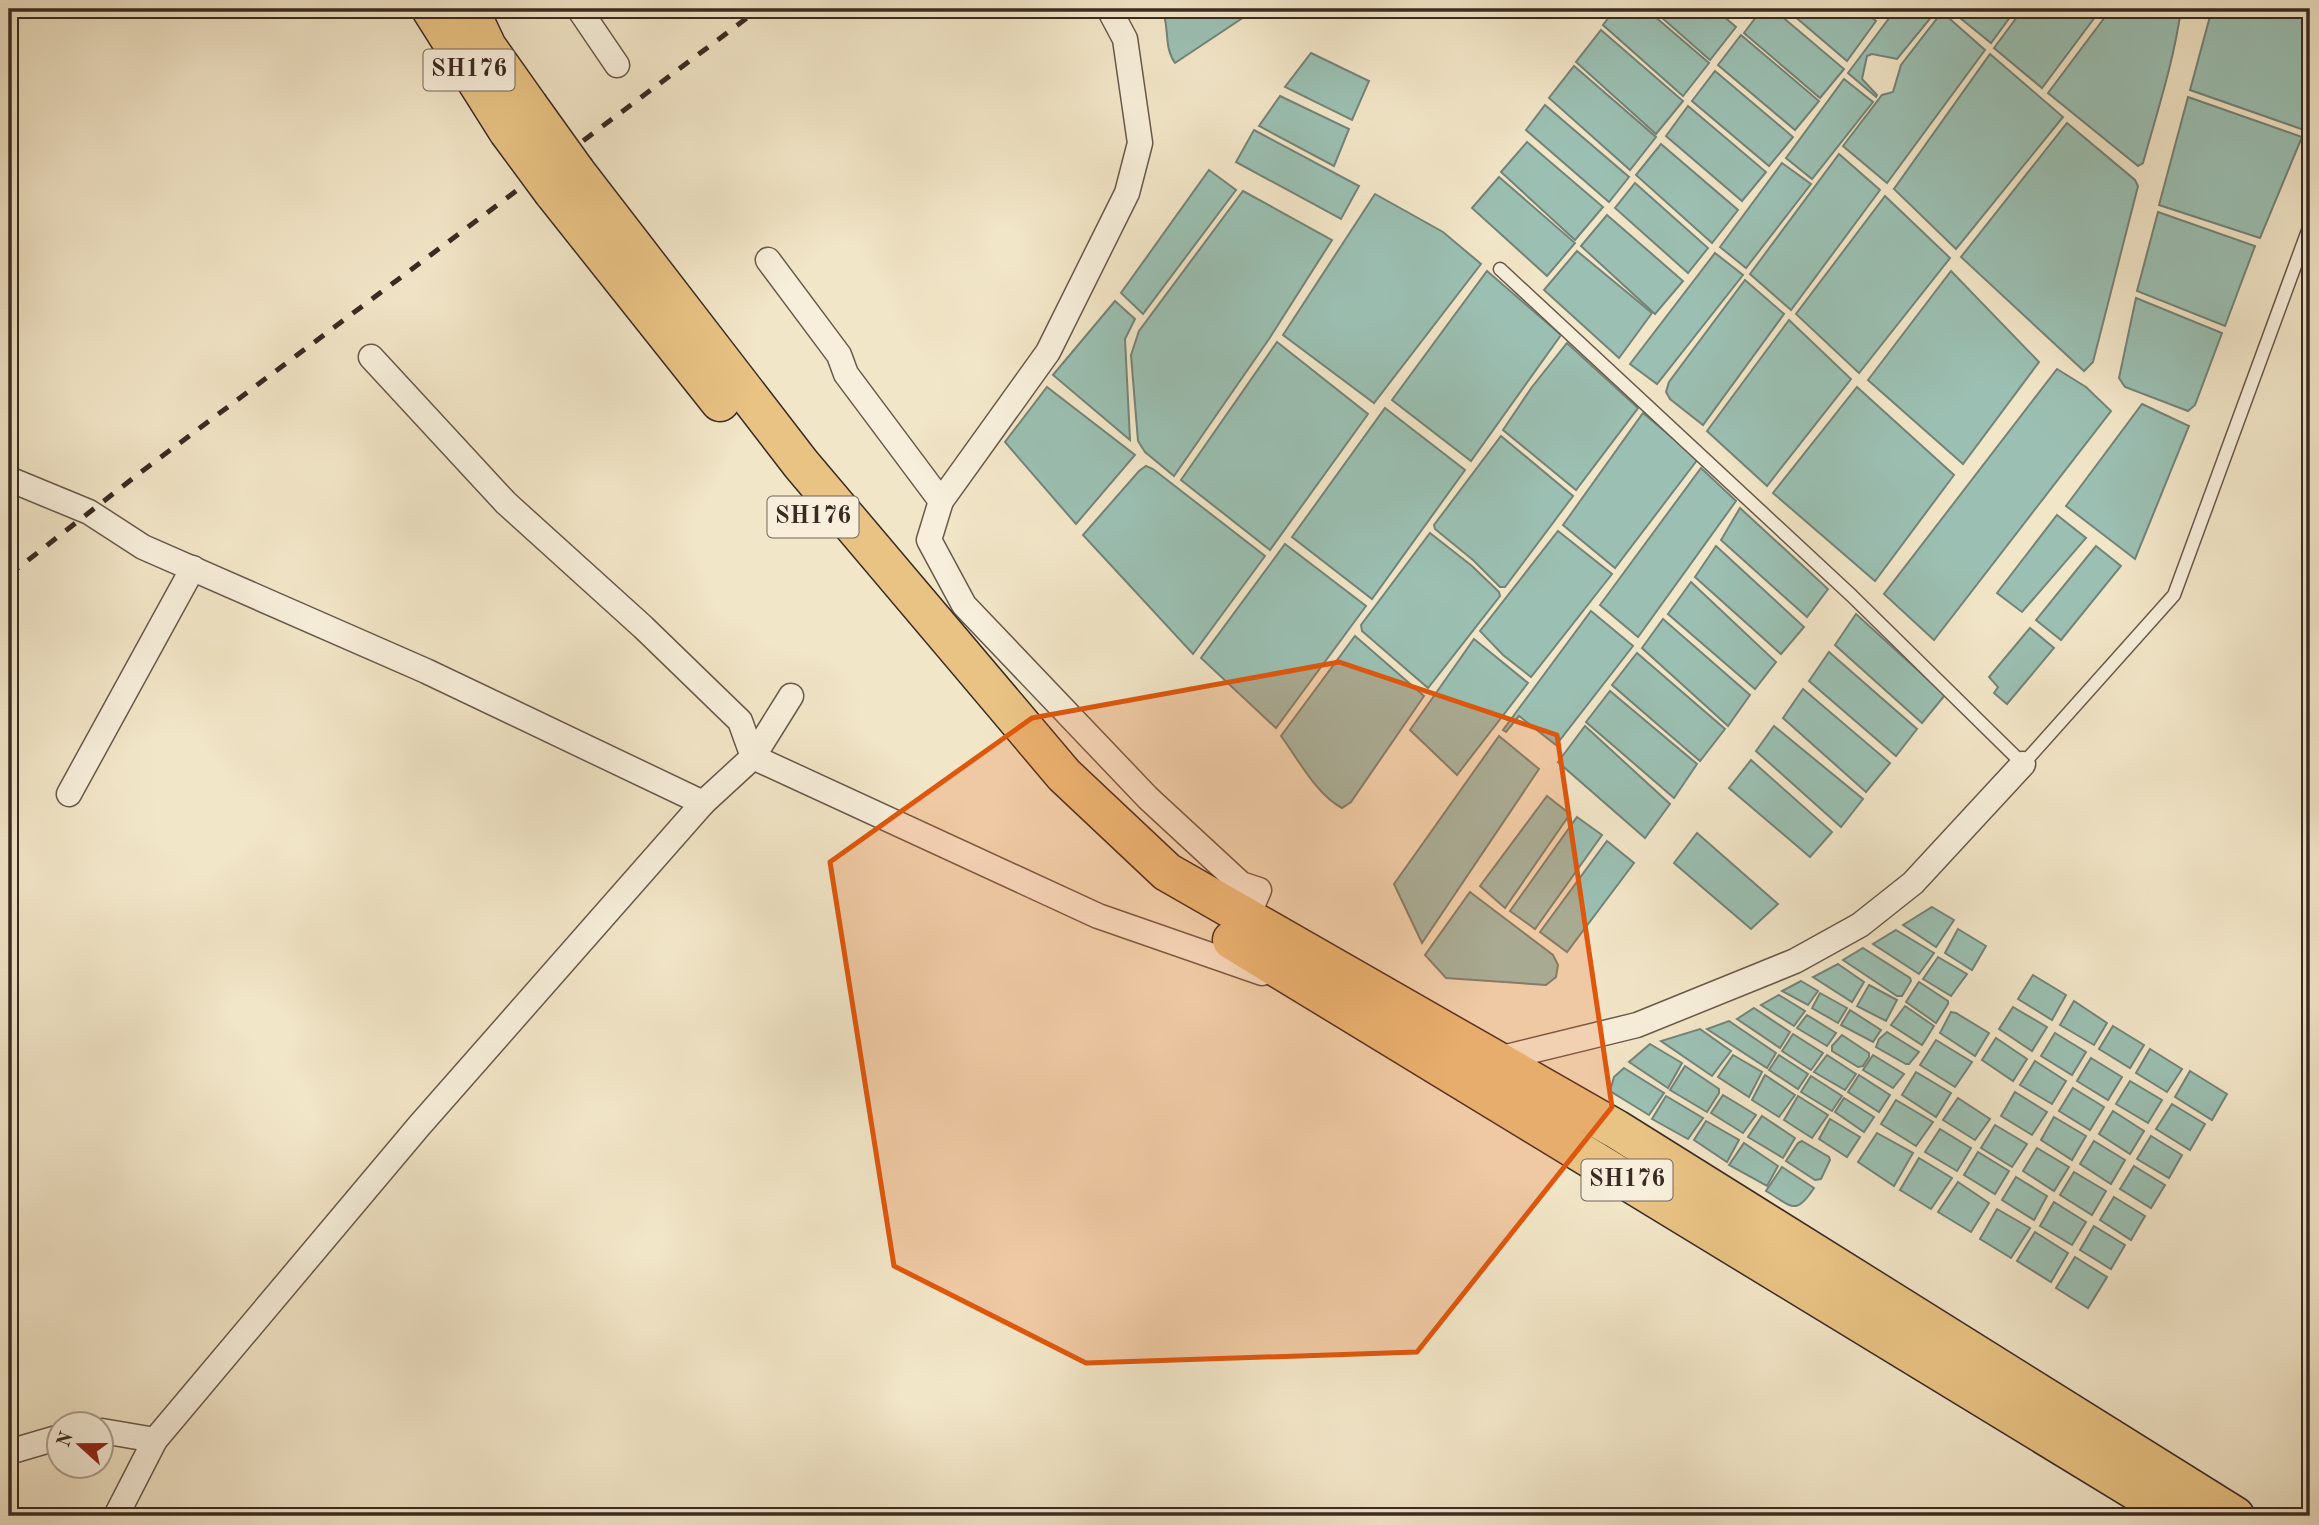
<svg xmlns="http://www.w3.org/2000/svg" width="2319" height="1525" viewBox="0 0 2319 1525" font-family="'Old Standard TT',serif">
<rect width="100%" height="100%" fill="#f2e6c8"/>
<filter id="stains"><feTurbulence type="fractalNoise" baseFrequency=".00286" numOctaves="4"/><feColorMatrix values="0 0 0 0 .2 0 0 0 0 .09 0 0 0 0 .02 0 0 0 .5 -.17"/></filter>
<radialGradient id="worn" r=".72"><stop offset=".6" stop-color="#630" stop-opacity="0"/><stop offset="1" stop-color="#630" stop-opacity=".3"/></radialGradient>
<g fill="#9bc0b3" stroke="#748479" stroke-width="2">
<path d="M1162,9H1256L1175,63C1163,46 1170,26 1162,9Z"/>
<path d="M1615,9H1646L1709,63L1683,96L1603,25Z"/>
<path d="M1652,9H1715L1736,27L1710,60Z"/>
<path d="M1762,9H1773L1844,69L1820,98L1744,33Z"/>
<path d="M1786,9H1861L1876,21L1847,61Z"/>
<path d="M1896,9H1938L1897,59L1872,54L1867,56L1862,79L1877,95L1876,97L1848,73Z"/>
<path d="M1949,9H2016L1991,43Z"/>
<path d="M2023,9H2101L2042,88L1994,48Z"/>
<path d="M2111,9H2181C2174,61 2157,112 2143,163L2138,166L2048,93Z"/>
<path d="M2212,9H2310V110L2304,130L2190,90Z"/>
<path d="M1942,12L1985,50L1887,183L1843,146L1882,95L1893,92L1901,65Z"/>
<path d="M1601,30L1683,101L1656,134L1576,62Z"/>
<path d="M1741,35L1819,101L1795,130L1718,65Z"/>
<path d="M1311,53L1369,81L1352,120L1285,87Z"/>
<path d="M1990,54L2063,117L1956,249L1894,189Z"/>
<path d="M1574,66L1656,137L1630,170L1549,98Z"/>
<path d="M1715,71L1793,137L1769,166L1692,101Z"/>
<path d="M1844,79L1873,102L1812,179L1786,158Z"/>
<path d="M1280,96L1349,129L1334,166L1259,126Z"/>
<path d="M2188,97L2302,137L2260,238L2159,205Z"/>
<path d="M1545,105L1629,177L1609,202L1526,130Z"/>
<path d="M1688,106L1766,172L1742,201L1666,136Z"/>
<path d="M2067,123L2135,180L2138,186L2093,362L2084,371L1961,257Z"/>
<path d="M1254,130L1359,186L1341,219L1236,162Z"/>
<path d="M1527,142L1603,207L1575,240L1501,172Z"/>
<path d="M1661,144L1738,210L1712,243L1636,175Z"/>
<path d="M1839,154L1880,190L1791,310L1750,274Z"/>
<path d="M1782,163L1811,184L1746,268L1720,247Z"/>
<path d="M1209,170L1236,190L1143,314L1121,293Z"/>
<path d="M1499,177L1575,243L1547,276L1472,208Z"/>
<path d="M1635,183L1708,248L1688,273L1615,208Z"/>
<path d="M1243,191L1332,240L1269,339L1174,476L1145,452L1138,441L1131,355L1139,331Z"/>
<path d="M1375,194L1443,232L1481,264L1374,403L1283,335Z"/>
<path d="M1885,196L1950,258L1859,373L1796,314Z"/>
<path d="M2158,212L2255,246L2225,326L2137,291Z"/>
<path d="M1607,215L1683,281L1655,314L1581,246Z"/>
<path d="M1577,251L1652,313L1619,358L1544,290Z"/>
<path d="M1715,253L1743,275L1657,384L1630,364Z"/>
<path d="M1487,271L1561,335L1471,461L1392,400Z"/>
<path d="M1951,271L2039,362L1963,464L1868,380Z"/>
<path d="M1745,280L1784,314L1703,425L1670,399L1666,392L1669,382Z"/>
<path d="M2136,298L2222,333L2195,405L2188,411L2125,387L2119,378Z"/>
<path d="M1115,301L1135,319L1125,339L1130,440L1053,375Z"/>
<path d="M1789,320L1851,379L1767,486L1707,431Z"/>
<path d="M1277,342L1368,414L1270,550L1181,480Z"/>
<path d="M1567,343L1638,408L1576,490L1503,430L1532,387Z"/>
<path d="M2057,369L2086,387L2111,411L1934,640L1884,594Z"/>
<path d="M1047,387L1135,455L1076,524L1005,442Z"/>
<path d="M1857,387L1954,475L1875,581L1773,493Z"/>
<path d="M2142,404L2189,426L2135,559L2066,506Z"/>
<path d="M1385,408L1465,470L1372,599L1292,537Z"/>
<path d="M1643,413L1698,459L1615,568L1563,525Z"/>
<path d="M1501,436L1573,496L1505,587H1500L1473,560L1435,529L1434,525Z"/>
<path d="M1146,466L1153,469L1265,556L1193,654L1083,535L1139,471Z"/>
<path d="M1701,468L1736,501L1638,637L1600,605Z"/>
<path d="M1740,508L1828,589L1807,617L1721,540Z"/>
<path d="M2057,515L2086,538L2022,612L1997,593Z"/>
<path d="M1558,531L1612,574L1531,677L1503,655L1480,631Z"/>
<path d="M1430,533L1472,566L1499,592L1500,596L1428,688L1362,631L1361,625Z"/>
<path d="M1285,544L1366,606L1276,728L1201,658Z"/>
<path d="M1716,546L1804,627L1781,654L1695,577Z"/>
<path d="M2096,546L2121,566L2061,640L2036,620Z"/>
<path d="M1691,582L1776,662L1755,689L1668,614Z"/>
<path d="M1591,611L1633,646L1556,745L1519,716L1506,732L1503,730Z"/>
<path d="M1856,614L1945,695L1922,723L1835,645Z"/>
<path d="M1663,619L1750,695L1728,726L1642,648Z"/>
<path d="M2030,628L2054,648L2007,704L1994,693L1998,687L1989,677Z"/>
<path d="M1355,636L1424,696L1351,802L1342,808C1316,794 1298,759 1281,736Z"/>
<path d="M1474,639L1528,683L1457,775L1410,730Z"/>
<path d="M1829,652L1917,729L1896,756L1809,681Z"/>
<path d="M1637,653L1725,729L1700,761L1612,685Z"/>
<path d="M1803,689L1890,763L1866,792L1783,718Z"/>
<path d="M1610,691L1697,764L1674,798L1586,722Z"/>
<path d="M1585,726L1670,804L1645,838L1558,762Z"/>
<path d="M1774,726L1863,799L1841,827L1756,751Z"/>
<path d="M1499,736L1539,769L1422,943L1394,884Z"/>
<path d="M1751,760L1832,832L1810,857L1729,788Z"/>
<path d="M1547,796L1570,814L1505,908L1480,886Z"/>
<path d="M1577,817L1602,835L1535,929L1510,911Z"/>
<path d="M1697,833L1778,904L1751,929L1674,863Z"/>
<path d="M1607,841L1634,863L1567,952L1540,932Z"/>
<path d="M1470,892L1553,955L1558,965L1556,977L1546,985L1446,978L1425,955Z"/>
<path d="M1932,907L1954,920L1936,947L1903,925Z"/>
<path d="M1958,929L1986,946L1972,970L1945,953Z"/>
<path d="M1896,930L1934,953L1919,974L1873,944Z"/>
<path d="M1863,948L1910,978L1911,981L1902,996H1897L1843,960Z"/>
<path d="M1938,957L1967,974L1951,996L1923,979Z"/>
<path d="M1838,964L1864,982L1852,1002L1813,977Z"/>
<path d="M2033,975L2066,995L2052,1020L2018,999Z"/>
<path d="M1801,981L1818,991L1808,1005L1782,991Z"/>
<path d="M1919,982L1948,1001V1004L1936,1023L1906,1002Z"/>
<path d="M1869,985L1897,1000L1886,1021L1857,1006Z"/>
<path d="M1820,993L1847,1008L1838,1023L1812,1008Z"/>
<path d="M1779,995L1805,1011L1794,1026L1761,1005Z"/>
<path d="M2074,1001L2107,1023L2094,1045L2060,1025Z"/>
<path d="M1905,1006L1934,1026L1922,1045L1891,1025Z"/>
<path d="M2013,1007L2047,1027L2032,1051L1999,1029Z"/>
<path d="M1754,1008L1790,1032L1780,1048L1737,1019Z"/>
<path d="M1850,1010L1881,1030L1873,1042L1841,1025Z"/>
<path d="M1951,1012L1956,1013L1989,1033L1975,1056L1940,1033Z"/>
<path d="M1807,1015L1836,1033L1827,1046L1797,1028Z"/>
<path d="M1729,1021L1776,1053L1767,1068L1707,1029Z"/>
<path d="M2113,1026L2144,1045L2130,1068L2099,1049Z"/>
<path d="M1700,1029L1731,1051L1712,1076L1661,1041Z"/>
<path d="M1887,1032L1919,1052L1909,1064H1906L1876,1047L1879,1039Z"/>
<path d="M2055,1033L2086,1052L2072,1075L2041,1056Z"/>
<path d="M1793,1034L1823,1053L1811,1070L1782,1051Z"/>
<path d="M1842,1035L1869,1053V1057L1863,1066L1858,1067L1832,1051V1046Z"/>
<path d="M1996,1038L2027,1059L2013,1081L1982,1060Z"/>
<path d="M1936,1040L1972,1062L1955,1087L1920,1065Z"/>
<path d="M1650,1044L1682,1063L1668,1088L1629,1062Z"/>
<path d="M2150,1049L2182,1069L2167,1092L2136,1073Z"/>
<path d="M1733,1055L1762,1072L1749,1097L1718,1077Z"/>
<path d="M1779,1055L1808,1074L1798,1089L1769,1070Z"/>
<path d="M1827,1055L1856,1074L1845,1090L1814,1072Z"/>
<path d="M1873,1055L1904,1074L1893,1088L1863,1070Z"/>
<path d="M2091,1058L2122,1077L2108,1100L2077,1081Z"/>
<path d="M2035,1061L2066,1081L2052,1104L2020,1085Z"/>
<path d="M1685,1066L1719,1089V1093L1707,1112L1670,1090Z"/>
<path d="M1624,1068L1664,1093L1649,1115L1610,1091L1614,1077Z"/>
<path d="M2190,1071L2227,1094L2212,1120L2175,1097Z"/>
<path d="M1916,1072L1951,1093L1936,1117L1902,1095Z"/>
<path d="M1765,1075L1795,1095L1779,1117L1752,1100Z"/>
<path d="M1859,1075L1890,1095L1879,1112L1848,1092Z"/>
<path d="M1811,1076L1842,1096L1832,1111L1801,1092Z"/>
<path d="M2130,1081L2162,1100L2148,1123L2116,1104Z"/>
<path d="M2073,1088L2104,1107L2090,1130L2059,1111Z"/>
<path d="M2015,1092L2047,1112L2032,1135L2001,1116Z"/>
<path d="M1723,1095L1756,1115L1743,1133L1711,1113Z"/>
<path d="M1666,1096L1703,1118L1688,1139L1652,1119Z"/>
<path d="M1798,1096L1828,1115L1812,1138L1784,1120Z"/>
<path d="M1844,1098L1874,1117L1864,1132L1835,1112Z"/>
<path d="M1958,1098L1990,1119L1975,1140L1943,1120Z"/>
<path d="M1896,1100L1933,1122L1916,1146L1881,1124Z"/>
<path d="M2172,1104L2205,1124L2190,1150L2156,1129Z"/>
<path d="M2113,1111L2144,1131L2130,1154L2099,1134Z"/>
<path d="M1762,1116L1795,1138L1783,1158L1748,1137Z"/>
<path d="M2054,1117L2086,1136L2072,1160L2041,1140Z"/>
<path d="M1830,1119L1860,1137L1847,1157L1819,1139Z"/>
<path d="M1706,1121L1739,1140L1727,1162L1694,1140Z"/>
<path d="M1995,1125L2027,1144L2012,1167L1981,1148Z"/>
<path d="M1940,1129L1971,1148L1957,1171L1925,1152Z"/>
<path d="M1877,1133L1913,1153L1894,1186L1858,1162Z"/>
<path d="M2151,1136L2182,1155L2169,1178L2137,1159Z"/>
<path d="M1802,1141L1829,1157L1830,1160L1821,1179L1815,1180L1786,1161L1798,1143Z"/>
<path d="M2094,1141L2125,1160L2111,1184L2080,1164Z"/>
<path d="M1744,1143L1778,1166L1767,1186L1729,1165Z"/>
<path d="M2037,1148L2069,1167L2054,1191L2023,1171Z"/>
<path d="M1978,1152L2009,1171L1995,1194L1964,1175Z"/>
<path d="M1919,1158L1952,1178L1931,1209L1900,1190Z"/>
<path d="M2134,1166L2165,1185L2151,1208L2120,1189Z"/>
<path d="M1782,1167L1814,1188C1795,1217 1792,1206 1766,1191Z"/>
<path d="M2074,1172L2106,1191L2092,1215L2060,1195Z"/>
<path d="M2016,1177L2047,1196L2034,1220L2002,1200Z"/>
<path d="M1958,1182L1989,1203L1971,1232L1938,1212Z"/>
<path d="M2114,1197L2145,1216L2131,1240L2100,1220Z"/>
<path d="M2054,1202L2086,1222L2072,1245L2040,1226Z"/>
<path d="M1997,1209L2030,1228L2011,1258L1980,1239Z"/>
<path d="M2094,1226L2125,1245L2111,1269L2080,1250Z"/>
<path d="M2035,1232L2068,1253L2051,1282L2017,1261Z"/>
<path d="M2075,1257L2107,1277L2088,1308L2056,1288Z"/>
</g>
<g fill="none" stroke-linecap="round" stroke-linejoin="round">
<defs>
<path id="lane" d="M1500,269L1852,596L2023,764L2174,595L2310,225"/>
<g id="street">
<path d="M579,9L617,65"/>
<path d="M1109,9L1125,39L1140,143L1127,193L1048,352L941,501L929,540L964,605L1148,798L1241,884L1259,890L1242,930"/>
<path d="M768,260L839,355L846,374L941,501"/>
<path d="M371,357L506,503L643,627L740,721L753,757"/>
<path d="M9,479L89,512L143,547L426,671L703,803L753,757L1098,916L1262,973"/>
<path d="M753,757L791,696"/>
<path d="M69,794L193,568"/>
<path d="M1494,1060L1637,1025L1795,961L1860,925L1913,883L2023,764"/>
<path d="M102,1431L155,1440"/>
<path d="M9,1452L60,1437"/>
<path d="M116,1516L155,1440L419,1126L703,803"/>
</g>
<g id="primary">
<path d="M431,9L508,131"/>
<path d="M469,9L487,47L528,105"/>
<path d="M576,172L801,464L1064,775L1167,872L1616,1129L2235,1516"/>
<path d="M553,192L720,402"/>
<path d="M1232,940L2177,1516"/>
</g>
</defs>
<use href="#lane" stroke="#68594c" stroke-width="15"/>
<use href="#street" stroke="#68594c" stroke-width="27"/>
<use href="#primary" stroke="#3a2a23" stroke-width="41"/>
<use href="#lane" stroke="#f7efdb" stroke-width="12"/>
<use href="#street" stroke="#f7efdb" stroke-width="24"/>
<use href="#primary" stroke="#e9c384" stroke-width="38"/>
<path stroke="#3a2a23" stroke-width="5" stroke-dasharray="12 12" stroke-linecap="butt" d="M9,575L141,472L759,9"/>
<defs>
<g id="primary-bridge">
<path d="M528,105L576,172"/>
<path d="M508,131L553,192"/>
</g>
</defs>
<use href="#primary-bridge" stroke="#3a2a23" stroke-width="41" stroke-linecap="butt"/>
<use href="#primary-bridge" stroke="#e9c384" stroke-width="38"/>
</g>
<path fill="#df570d" fill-opacity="0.2" stroke="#df570d" stroke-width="5" stroke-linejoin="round" d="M1339,662L1557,735L1612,1107L1417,1352L1086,1363L894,1266L830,862L1032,718Z"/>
<g text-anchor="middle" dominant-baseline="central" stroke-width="6" stroke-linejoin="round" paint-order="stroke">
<g fill="#f7efdb" stroke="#73655a" stroke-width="2">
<rect x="423.5" y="49.5" width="91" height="41" rx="5"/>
<rect x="767.5" y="496.5" width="91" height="41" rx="5"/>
<rect x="1581.5" y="1159.5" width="91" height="41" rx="5"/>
</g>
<g font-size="24" font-weight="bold" fill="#3a2a23">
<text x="469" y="70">SH176</text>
<text x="813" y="517">SH176</text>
<text x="1627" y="1180">SH176</text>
</g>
</g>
<rect width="2319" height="1525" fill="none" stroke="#f2e6c8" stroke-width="35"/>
<rect x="10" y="10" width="2298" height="1504" fill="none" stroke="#3a2a23" stroke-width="3.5"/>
<rect x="18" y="18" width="2284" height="1490" fill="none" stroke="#3a2a23" stroke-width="2"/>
<g transform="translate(80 1445) rotate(291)"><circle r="33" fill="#f7efdb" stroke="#aba091" stroke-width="2"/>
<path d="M0-5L12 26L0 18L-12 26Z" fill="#8f2418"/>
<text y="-10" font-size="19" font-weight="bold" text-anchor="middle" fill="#3a2a23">N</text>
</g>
<rect width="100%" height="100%" filter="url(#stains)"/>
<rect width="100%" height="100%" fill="url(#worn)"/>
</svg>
